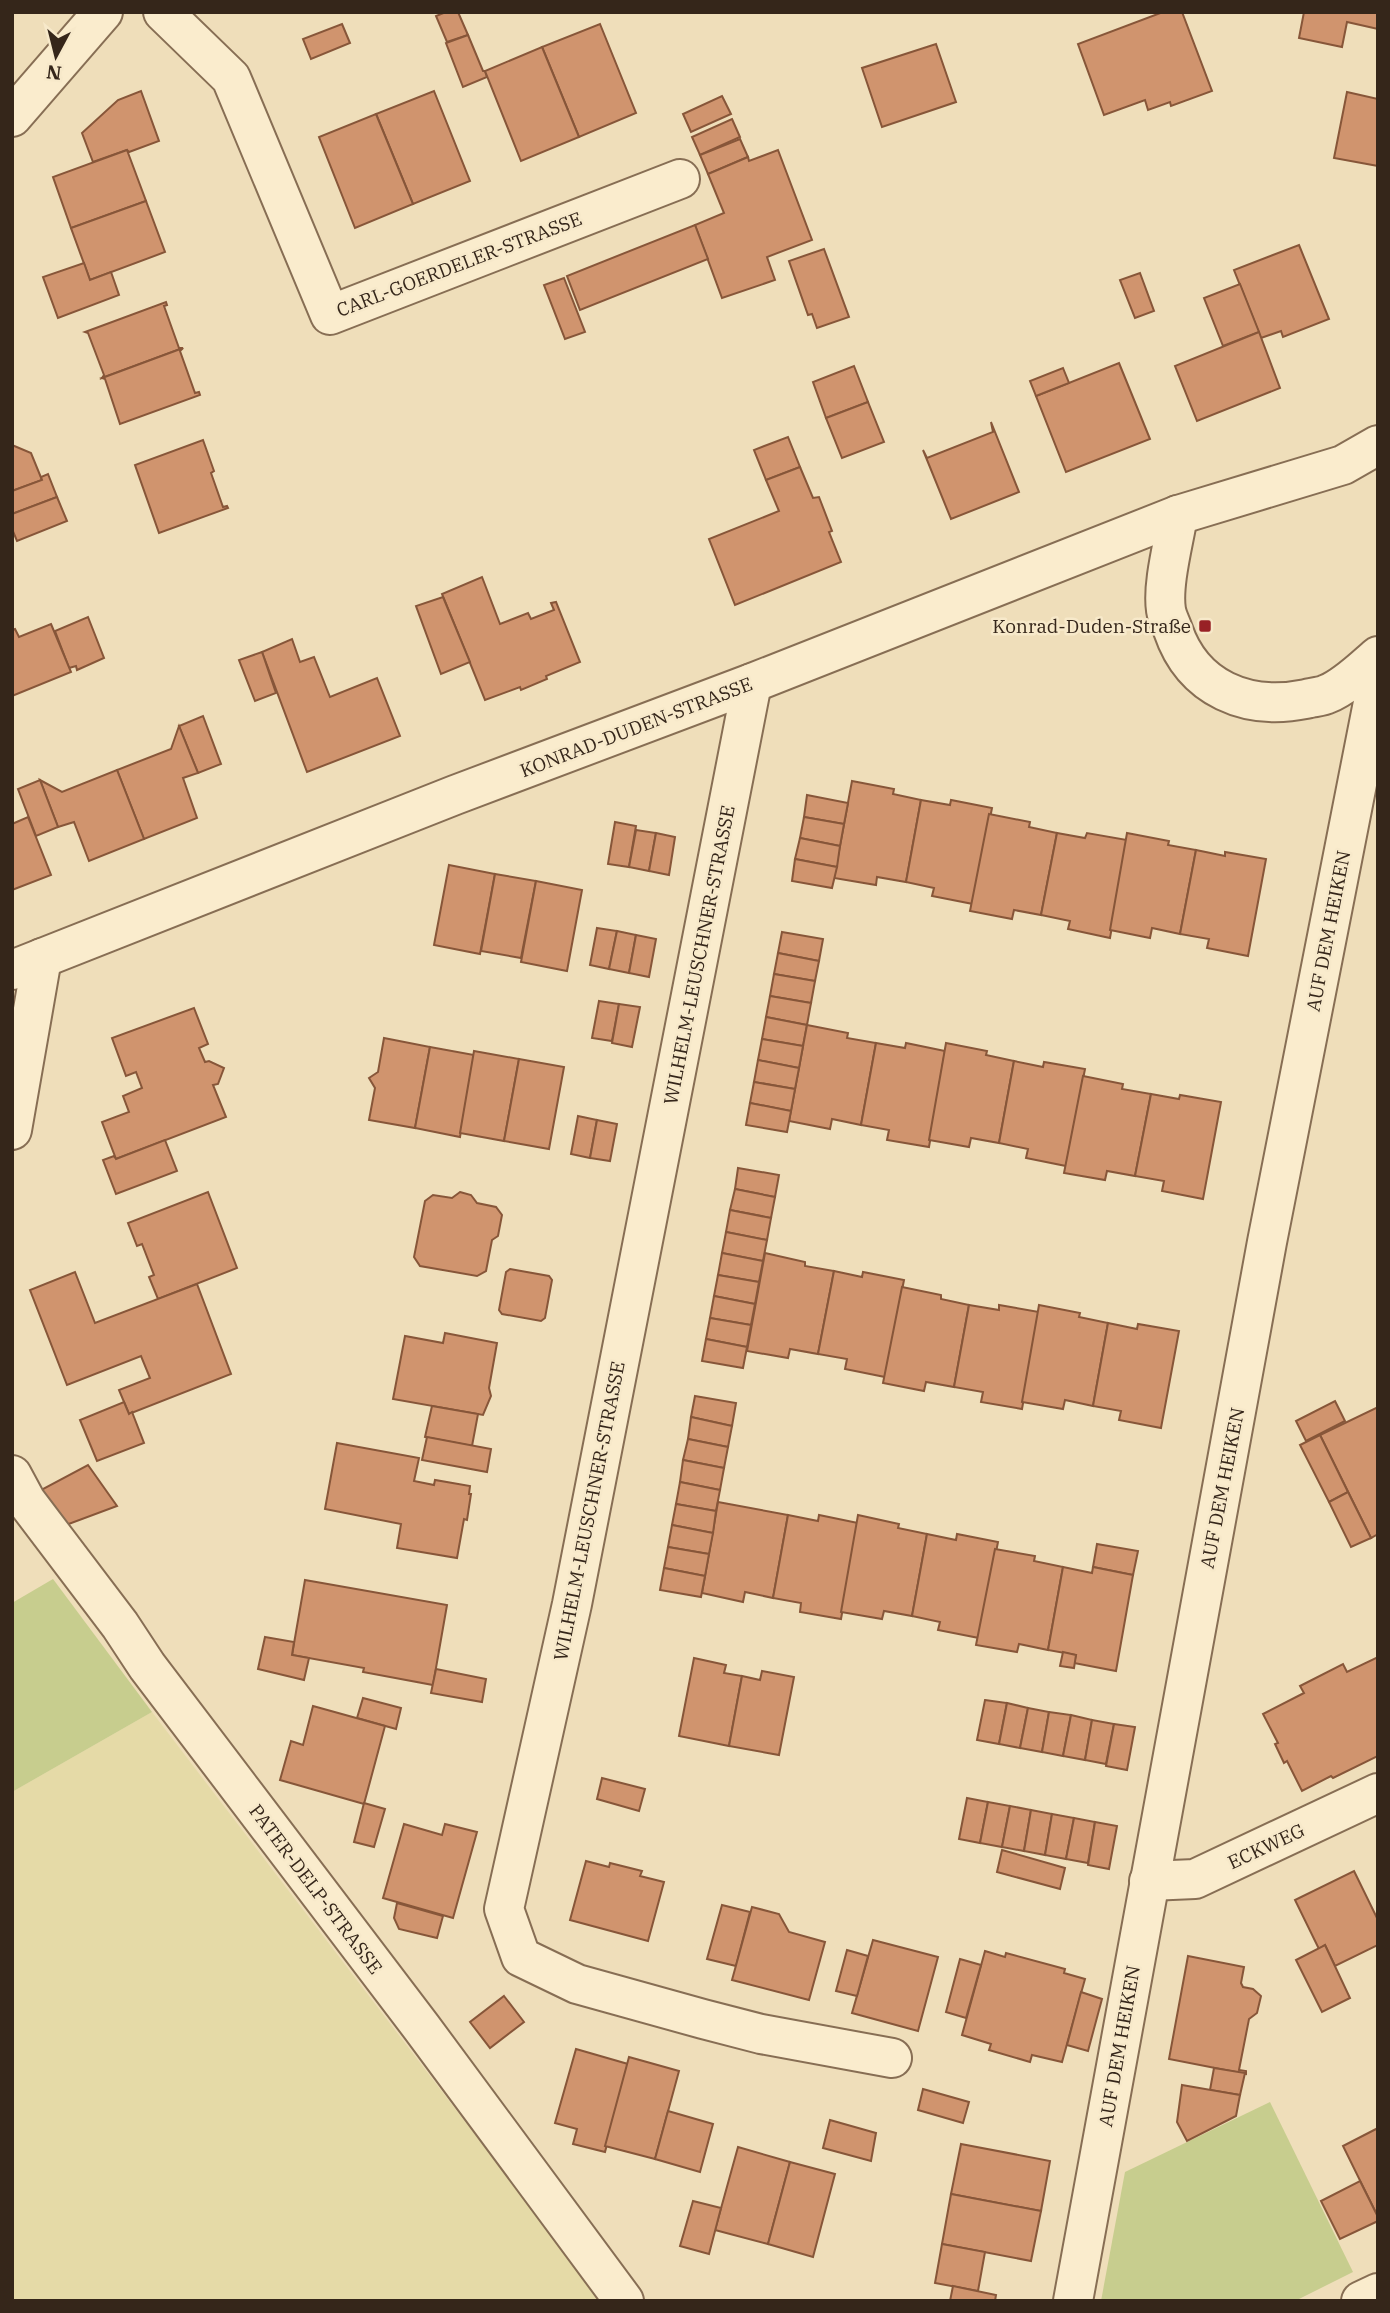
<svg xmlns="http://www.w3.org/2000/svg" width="1390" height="2313" viewBox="0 0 1390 2313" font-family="'IBM Plex Serif',serif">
<rect width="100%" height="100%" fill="#efdeba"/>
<path fill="#e5daa7" d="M152,1712L602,2301H12V1792Z"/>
<g fill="#c7cd8e">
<path d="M53,1579L152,1712L12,1792V1603Z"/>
<path d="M1270,2102L1353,2272L1295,2301H1101L1125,2172Z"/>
</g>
<g fill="#d0946e" stroke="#875639" stroke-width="2">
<path d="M446,12H458L468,35L447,42L436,16Z"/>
<path d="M1163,12H1182L1212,91L1171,106L1170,102L1148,110L1145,100L1104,115L1078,44Z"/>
<path d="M1304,12H1378V29L1347,22L1342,47L1299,38Z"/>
<path d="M342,24L350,43L311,59L303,39Z"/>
<path d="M600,24L636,113L579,137L542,47Z"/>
<path d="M468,35L483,71H485L487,77L463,87L446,43Z"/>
<path d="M936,44L956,102L882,127L862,68Z"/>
<path d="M542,47L579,137L521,161L485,71Z"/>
<path d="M141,91L159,141L129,152L127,150L93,162L82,133L118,100Z"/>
<path d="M434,91L470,181L413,204L376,114Z"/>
<path d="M1347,92L1378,99V166L1334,158Z"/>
<path d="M722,96L731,114L691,132L683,114Z"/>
<path d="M376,114L413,204L355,228L319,137Z"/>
<path d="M732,119L740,137L700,155L692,137Z"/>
<path d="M740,139L748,157L708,174L700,155Z"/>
<path d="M127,150L146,201L71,228L53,177Z"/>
<path d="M778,150L812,240L767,257L775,280L722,298L695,225L724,213L708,174L748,157L749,161Z"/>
<path d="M146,201L165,252L90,280L71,228Z"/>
<path d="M695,225L708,259L580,310L567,276Z"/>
<path d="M1299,245L1329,319L1283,337L1281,331L1261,338L1234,270Z"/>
<path d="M824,249L849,317L817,328L812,314L808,315L789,261Z"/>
<path d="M84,263L90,280L111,272L119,295L58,318L43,277Z"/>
<path d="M1140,273L1154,311L1135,318L1120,280Z"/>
<path d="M564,278L585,332L565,339L544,285Z"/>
<path d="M1240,284L1259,332L1223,346L1204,298Z"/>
<path d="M166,302L167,305L164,306L179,348H183L102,378L104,375L88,333L85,332Z"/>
<path d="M1259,332L1280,388L1197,421L1175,366Z"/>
<path d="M183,348L180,351L195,393L199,392L200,395L120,424L105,379L102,378Z"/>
<path d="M1119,363L1150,439L1066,472L1036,396Z"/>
<path d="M854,366L868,402L826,418L813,382Z"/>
<path d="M1063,368L1069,383L1036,396L1030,381Z"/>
<path d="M868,402L884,442L842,458L826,418Z"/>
<path d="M991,422L1019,492L951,519L923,450L927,458L993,432Z"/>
<path d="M788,437L800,467L766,480L754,450Z"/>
<path d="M203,440L214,471L211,473L223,507L227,506L228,508L159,533L135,465Z"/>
<path d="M12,445L31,453L42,480L12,491Z"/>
<path d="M800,467L813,498L819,497L832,531L829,532L841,562L735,605L709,539L779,511L766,480Z"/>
<path d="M48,474L57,497L12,514V491L42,480L41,477Z"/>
<path d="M57,497L67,521L17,541L12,529V514Z"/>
<path d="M482,577L500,624L528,613L531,619L554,610L551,603L556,602L580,662L546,676L547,679L521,690L520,687L485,700L442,594Z"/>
<path d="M443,597L470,662L441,674L416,606Z"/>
<path d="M88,617L104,658L77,670L76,666L69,668L55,631Z"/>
<path d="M51,624L71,672L12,696V630L15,629L19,637Z"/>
<path d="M292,639L300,662L314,657L330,697L377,678L400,736L307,772L262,652Z"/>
<path d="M262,652L276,693L255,701L239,660Z"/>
<path d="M203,716L221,764L198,773L179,726Z"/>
<path d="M179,726L198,773L183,778L197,818L144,839L117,770L171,749Z"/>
<path d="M117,770L144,839L89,861L74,822L58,827L40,780L62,792Z"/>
<path d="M40,780L58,827L36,836L18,789Z"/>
<path d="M852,781L894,789L893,794L921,800L906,882L877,877L876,885L834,878Z"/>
<path d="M807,795L848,803L844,824L804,817Z"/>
<path d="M921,800L950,805L951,800L992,808L973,904L932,896L934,888L906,882Z"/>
<path d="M989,814L1030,822L1029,827L1057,833L1041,915L1014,910L1012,919L970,911Z"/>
<path d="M28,817L51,875L12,890V824Z"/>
<path d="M804,817L844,824L840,846L800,838Z"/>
<path d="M615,822L636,826L629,867L608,864Z"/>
<path d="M636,830L656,833L649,871L629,867Z"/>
<path d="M656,833L675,837L669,875L649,871Z"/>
<path d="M1057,833L1085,838L1087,833L1127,840L1110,938L1068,929L1070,921L1041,915Z"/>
<path d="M1127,833L1169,841L1168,845L1196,850L1180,934L1152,928L1150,938L1110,930Z"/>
<path d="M800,838L840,846L837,867L795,859Z"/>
<path d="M1196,850L1225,856V852L1266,859L1248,956L1207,948L1209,939L1180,934Z"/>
<path d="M795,859L837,867L832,888L792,881Z"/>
<path d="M449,865L495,874L480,954L434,945Z"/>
<path d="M495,874L536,881L521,958L481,951Z"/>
<path d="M536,881L582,890L567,971L521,962Z"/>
<path d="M597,928L617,931L609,969L590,965Z"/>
<path d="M617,931L636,935L629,973L609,969Z"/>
<path d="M782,932L823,939L819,961L778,953Z"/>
<path d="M636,935L656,939L649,977L629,973Z"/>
<path d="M778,953L819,961L815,981L774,974Z"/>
<path d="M774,974L815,981L811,1003L770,996Z"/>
<path d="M770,996L811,1003L807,1025L766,1017Z"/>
<path d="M599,1001L619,1004L612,1041L592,1038Z"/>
<path d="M619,1004L640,1007L632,1047L612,1043Z"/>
<path d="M194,1008L208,1044L199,1048L205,1062L209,1061L224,1068L218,1084L213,1085L226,1117L116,1159L102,1122L129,1112L123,1096L142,1088L136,1072L126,1076L112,1038Z"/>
<path d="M766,1017L807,1025L803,1046L762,1039Z"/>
<path d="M807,1025L848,1033L847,1038L876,1043L861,1125L832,1119L830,1129L789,1121Z"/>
<path d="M384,1038L430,1047L415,1128L369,1120L375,1088L369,1078L378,1072Z"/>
<path d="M762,1039L803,1046L799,1068L758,1060Z"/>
<path d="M876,1043L905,1048L906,1043L945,1051L929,1147L887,1140L889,1130L861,1125Z"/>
<path d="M946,1043L987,1051L986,1055L1014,1061L999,1143L971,1138L969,1147L929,1140Z"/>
<path d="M430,1047L474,1055L460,1137L415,1128Z"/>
<path d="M474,1051L519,1059L504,1141L460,1133Z"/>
<path d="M519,1059L564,1067L549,1149L504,1141Z"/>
<path d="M758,1060L799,1068L795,1089L754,1082Z"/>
<path d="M1014,1061L1043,1067L1044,1062L1085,1069L1066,1166L1026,1158L1028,1149L999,1143Z"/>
<path d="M1083,1076L1123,1084L1122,1089L1151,1094L1135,1176L1107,1171L1105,1180L1064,1173Z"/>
<path d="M754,1082L795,1089L791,1111L750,1103Z"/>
<path d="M1151,1094L1179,1099L1180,1095L1221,1102L1203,1199L1162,1191L1164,1181L1135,1176Z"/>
<path d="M750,1103L791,1111L787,1132L746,1125Z"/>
<path d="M578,1116L597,1120L590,1158L571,1154Z"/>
<path d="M597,1120L617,1124L610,1161L590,1158Z"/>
<path d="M165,1140L177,1171L116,1194L103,1160L114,1156L116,1159Z"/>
<path d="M738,1168L779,1175L775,1197L735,1189Z"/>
<path d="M735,1189L775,1197L771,1218L730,1210Z"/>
<path d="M208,1192L237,1268L158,1299L149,1277L154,1275L142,1244L137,1246L128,1223Z"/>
<path d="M460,1192L471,1195L477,1203L496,1207L502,1215L498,1236L492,1240L486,1271L477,1276L420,1266L414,1257L425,1201L433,1195L452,1198Z"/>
<path d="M730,1210L771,1218L767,1240L726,1232Z"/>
<path d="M726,1232L767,1240L763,1261L722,1253Z"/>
<path d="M722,1253L763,1261L759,1282L718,1275Z"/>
<path d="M765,1253L805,1262V1266L834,1271L818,1354L790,1349L788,1358L747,1351Z"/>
<path d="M510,1269L549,1276L552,1280L545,1318L541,1321L502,1314L499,1310L506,1272Z"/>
<path d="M834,1271L862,1277L863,1272L904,1280L885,1377L845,1369L847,1359L818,1354Z"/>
<path d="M75,1272L95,1323L197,1284L231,1374L129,1414L119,1390L150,1378L141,1356L67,1385L30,1290Z"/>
<path d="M718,1275L759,1282L755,1304L714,1296Z"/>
<path d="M902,1287L941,1295V1299L969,1305L954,1387L926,1382L924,1391L883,1383Z"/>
<path d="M714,1296L755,1304L751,1325L710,1318Z"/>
<path d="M969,1305L999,1310V1305L1039,1312L1022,1409L981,1402L983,1392L954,1387Z"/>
<path d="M1039,1305L1080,1313L1079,1317L1108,1323L1093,1406L1065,1400L1063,1409L1022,1402Z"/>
<path d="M710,1318L751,1325L747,1347L706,1339Z"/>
<path d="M1108,1323L1137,1329L1138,1324L1179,1331L1161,1428L1119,1420L1121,1411L1093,1406Z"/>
<path d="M445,1333L497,1343L489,1388L491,1396L483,1415L393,1399L405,1336L443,1343Z"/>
<path d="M706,1339L747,1347L743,1368L702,1361Z"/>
<path d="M695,1396L736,1403L732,1426L691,1417Z"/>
<path d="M1335,1401L1345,1421L1306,1441L1296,1421Z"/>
<path d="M124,1402L129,1414L132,1412L144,1443L97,1461L80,1420Z"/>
<path d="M432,1406L478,1414L472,1446L425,1437Z"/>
<path d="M1378,1407V1534L1371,1538L1320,1435Z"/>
<path d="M691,1417L732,1426L728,1447L688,1439Z"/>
<path d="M1320,1435L1348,1492L1329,1502L1300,1445Z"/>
<path d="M427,1437L491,1449L487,1472L422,1460Z"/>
<path d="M688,1439L728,1447L724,1468L683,1460Z"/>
<path d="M337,1443L419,1458L414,1481L434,1485L435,1480L470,1486L469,1494H471L467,1520L464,1519L457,1558L397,1548L401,1524L325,1509Z"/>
<path d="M683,1460L724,1468L720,1490L680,1482Z"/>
<path d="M88,1465L117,1506L66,1525L41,1490Z"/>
<path d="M680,1482L720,1490L716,1511L676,1504Z"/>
<path d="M1348,1492L1371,1538L1351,1547L1329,1502Z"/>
<path d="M718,1502L788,1515L773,1598L745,1592L743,1602L702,1593Z"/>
<path d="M676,1504L716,1511L713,1533L672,1525Z"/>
<path d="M788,1515L818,1521L819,1515L858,1523L841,1619L800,1612L801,1603L773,1598Z"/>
<path d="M858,1515L899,1524L898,1528L927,1534L912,1616L884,1611L882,1619L841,1612Z"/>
<path d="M672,1525L713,1533L709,1554L668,1547Z"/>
<path d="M927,1534L956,1540L957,1534L998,1542L979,1638L938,1630L940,1622L912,1616Z"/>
<path d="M1097,1544L1138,1551L1133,1575L1093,1567Z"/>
<path d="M668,1547L709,1554L705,1576L664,1568Z"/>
<path d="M995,1549L1035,1556L1034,1561L1063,1567L1048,1650L1019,1644L1017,1652L976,1645Z"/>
<path d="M1063,1567L1092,1573L1093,1567L1133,1575L1116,1671L1074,1663L1076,1655L1048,1650Z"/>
<path d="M664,1568L705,1576L701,1597L660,1590Z"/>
<path d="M305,1580L447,1605L433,1685L363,1672L364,1668L292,1655Z"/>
<path d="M265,1637L294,1642L292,1655L309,1658L304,1680L258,1669Z"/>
<path d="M1063,1652L1076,1655L1074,1668L1060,1666Z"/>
<path d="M1378,1657V1756L1333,1778L1331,1776L1302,1791L1287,1761L1284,1763L1275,1744L1278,1743L1263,1714L1304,1693L1300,1686L1343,1664L1347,1672Z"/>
<path d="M694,1658L726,1665L724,1673L742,1676L729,1746L679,1736Z"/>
<path d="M436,1669L486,1679L482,1702L431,1693Z"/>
<path d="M762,1671L794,1677L779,1755L729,1746L742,1676L760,1680Z"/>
<path d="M363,1698L401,1708L396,1729L357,1718Z"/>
<path d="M985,1700L1007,1703L999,1744L977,1740Z"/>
<path d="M1007,1703L1028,1708L1020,1748L999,1744Z"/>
<path d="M313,1706L385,1726L364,1804L280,1780L291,1741L303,1745Z"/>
<path d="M1028,1708L1049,1712L1042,1752L1020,1748Z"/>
<path d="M1049,1712L1071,1715L1063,1756L1042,1752Z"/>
<path d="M1071,1715L1092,1720L1085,1760L1063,1756Z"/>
<path d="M1092,1720L1114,1724L1106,1764L1085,1760Z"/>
<path d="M1114,1724L1135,1727L1127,1770L1106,1766Z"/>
<path d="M602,1778L645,1789L639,1811L597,1799Z"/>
<path d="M967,1798L988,1802L980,1843L959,1839Z"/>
<path d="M988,1802L1010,1806L1002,1847L980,1843Z"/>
<path d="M364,1803L385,1809L374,1847L354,1842Z"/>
<path d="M1010,1806L1031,1810L1024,1851L1002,1847Z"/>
<path d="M1031,1810L1052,1814L1045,1855L1024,1851Z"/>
<path d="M1052,1814L1074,1818L1066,1859L1045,1855Z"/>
<path d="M1074,1818L1095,1822L1088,1863L1066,1859Z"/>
<path d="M1095,1822L1117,1826L1109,1869L1088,1865Z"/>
<path d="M404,1824L442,1835L445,1824L477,1832L453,1918L383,1898Z"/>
<path d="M1002,1850L1065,1868L1060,1889L997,1872Z"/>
<path d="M586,1861L609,1867L610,1863L642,1871L640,1876L664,1882L648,1941L570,1920Z"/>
<path d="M1354,1871L1378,1920V1945L1335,1966L1325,1945L1319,1949L1295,1900Z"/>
<path d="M397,1903L443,1916L437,1938L399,1929L394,1918Z"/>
<path d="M722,1905L750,1912L736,1966L707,1959Z"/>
<path d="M752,1907L779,1914L789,1932L825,1942L809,2000L732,1980Z"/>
<path d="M873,1940L938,1957L918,2031L852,2013Z"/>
<path d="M1325,1945L1350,1998L1322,2012L1296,1960Z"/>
<path d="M847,1950L868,1956L857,1996L836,1991Z"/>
<path d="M985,1951L1005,1957L1006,1953L1065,1969L1064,1973L1085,1979L1062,2062L1032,2055L1030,2062L989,2050L991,2044L962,2035Z"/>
<path d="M1188,1956L1244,1967L1241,1983L1243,1987L1253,1989L1261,1996L1257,2013L1249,2019L1239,2070L1246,2071V2074L1169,2059Z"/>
<path d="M960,1959L981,1965L966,2018L946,2012Z"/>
<path d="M1081,1992L1102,1999L1088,2051L1067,2045Z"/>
<path d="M504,1996L524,2022L490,2048L470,2022Z"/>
<path d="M576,2049L628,2064L605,2152L573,2144L577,2129L555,2123Z"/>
<path d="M629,2057L679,2071L655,2159L605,2146Z"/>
<path d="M1214,2068L1245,2073L1240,2095L1210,2090Z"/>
<path d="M1182,2085L1240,2095L1236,2116L1187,2141L1177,2122Z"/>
<path d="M923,2089L969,2102L963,2123L918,2110Z"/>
<path d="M668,2111L713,2124L700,2172L655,2159Z"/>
<path d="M830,2120L876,2133L871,2161L823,2148Z"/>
<path d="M1378,2128V2217L1343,2146Z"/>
<path d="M961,2144L1050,2161L1041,2211L951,2194Z"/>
<path d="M738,2147L790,2162L768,2244L715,2230Z"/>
<path d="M790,2162L835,2174L813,2257L768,2244Z"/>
<path d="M1360,2181L1378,2217V2221L1340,2239L1321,2201Z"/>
<path d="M951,2194L1041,2211L1031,2261L942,2244Z"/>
<path d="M693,2201L721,2208L709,2254L680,2246Z"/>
<path d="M942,2244L985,2252L978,2291L935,2283Z"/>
<path d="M953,2286L996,2295L995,2301H950Z"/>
</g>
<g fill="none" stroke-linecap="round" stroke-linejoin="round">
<defs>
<g id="minor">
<path d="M163,12L231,78L330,315L680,179"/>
<path d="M12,117L103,12"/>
<path d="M1178,515C1174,541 1162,584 1166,610C1167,617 1171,624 1173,630C1193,689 1247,711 1306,699C1312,697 1321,697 1327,694C1345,687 1363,669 1378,656"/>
<path d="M752,683L572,1604L504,1909L521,1957L577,1984L703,2019L761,2034L892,2058"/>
<path d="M12,970L455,795L752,683L1178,515L1343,465L1378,445"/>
<path d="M12,1130L42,958"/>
<path d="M12,1475L26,1501L120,1625L147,1666L422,2028L624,2301"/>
<path d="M1149,1881L1195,1879L1378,1793"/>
<path d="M1073,2301L1267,1242L1378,677"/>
<path d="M1361,2301L1378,2293"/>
</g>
</defs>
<use href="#minor" stroke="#876e54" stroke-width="42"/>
<use href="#minor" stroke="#faeccd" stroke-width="38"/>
</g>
<rect fill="#982125" stroke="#f7e9ca" stroke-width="2.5" x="1198" y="619" width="14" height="14" rx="3.5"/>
<g text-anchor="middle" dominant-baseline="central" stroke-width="5" stroke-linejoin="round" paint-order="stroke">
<g font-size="19" fill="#35261a" stroke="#f7e9ca">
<text transform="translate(459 264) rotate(-21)">CARL-GOERDELER-STRASSE</text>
<text transform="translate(636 727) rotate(-21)">KONRAD-DUDEN-STRASSE</text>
<text transform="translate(1328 931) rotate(-79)">AUF DEM HEIKEN</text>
<text transform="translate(699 955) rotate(-79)">WILHELM-LEUSCHNER-STRASSE</text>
<text transform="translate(1222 1488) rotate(-79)">AUF DEM HEIKEN</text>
<text transform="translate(589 1511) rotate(-79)">WILHELM-LEUSCHNER-STRASSE</text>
<text transform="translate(1266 1846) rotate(-25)">ECKWEG</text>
<text transform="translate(316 1889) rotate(53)">PATER-DELP-STRASSE</text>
<text transform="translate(1119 2046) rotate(-80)">AUF DEM HEIKEN</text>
</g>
<g font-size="19" fill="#35261a" stroke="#f7e9ca" text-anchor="end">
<text x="1191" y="626">Konrad-Duden-Straße</text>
</g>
</g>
<rect width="1390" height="2313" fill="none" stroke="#35261a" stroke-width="28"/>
<g transform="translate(56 56) rotate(187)" stroke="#f7e9ca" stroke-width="5" paint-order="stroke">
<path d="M0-5L12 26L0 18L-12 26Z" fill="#35261a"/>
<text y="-10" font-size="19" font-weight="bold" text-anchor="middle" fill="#35261a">N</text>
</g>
</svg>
